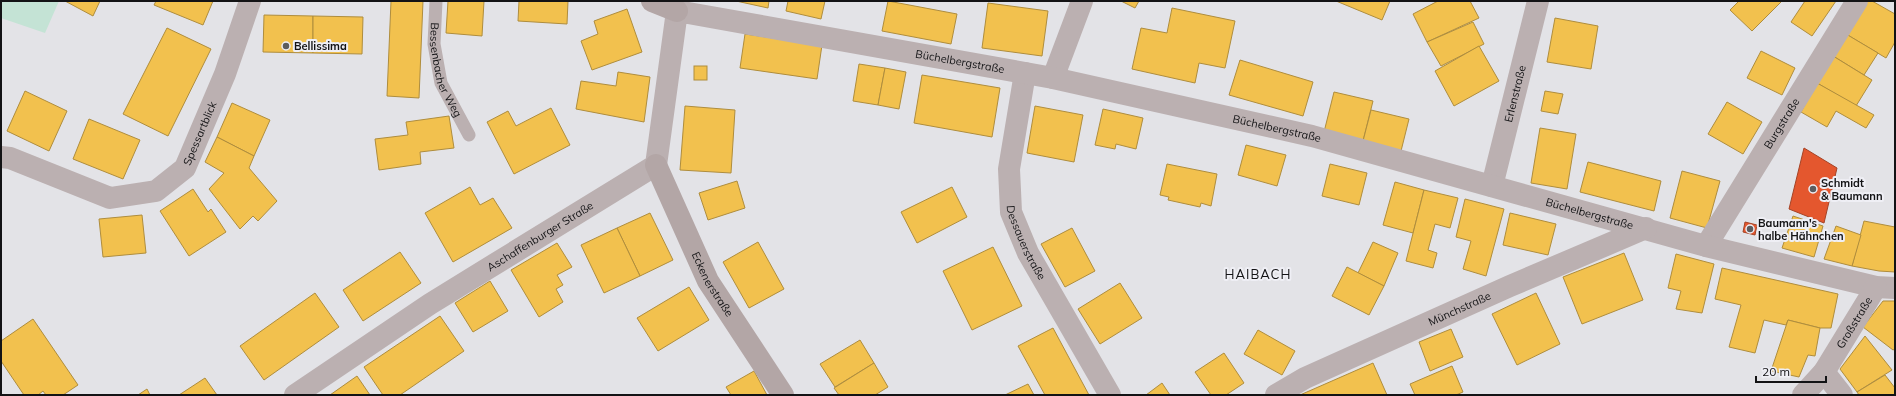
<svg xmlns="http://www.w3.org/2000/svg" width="1896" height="396" viewBox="0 0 1896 396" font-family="Mulish,sans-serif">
<rect width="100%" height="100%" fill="#e3e3e7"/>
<path fill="#c4e3d5" d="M1,1H59L45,33L1,18Z"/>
<g fill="#f2c14e" stroke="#af8d3d">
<path d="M65,1H100L93,16Z"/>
<path d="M156,1H213L203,25L154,5Z"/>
<path d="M391,1H423L419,98L387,96Z"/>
<path d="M448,1H484L482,36L446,33Z"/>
<path d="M519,1H568L567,24L518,21Z"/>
<path d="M736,1H769L768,8Z"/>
<path d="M788,1H825L821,19L786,11Z"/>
<path d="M888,1L957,14L951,44L882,31Z"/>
<path d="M1121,1H1139L1135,8Z"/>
<path d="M1336,1H1390L1382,20Z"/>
<path d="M1438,1H1470L1479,18L1427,42L1413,14Z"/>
<path d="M1739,1H1782L1752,31L1730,10Z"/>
<path d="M1805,1H1836L1812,36L1791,22Z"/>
<path d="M1866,1H1872L1895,14V42L1886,58L1846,34Z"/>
<path d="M988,3L1048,11L1042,56L982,48Z"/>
<path d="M1172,8L1235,21L1225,68L1199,63L1195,83L1132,69L1141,28L1167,33Z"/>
<path d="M627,9L642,52L592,70L581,41L598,34L594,21Z"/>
<path d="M264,15L313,16V53L263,52Z"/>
<path d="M313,16L363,17L362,54L313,53Z"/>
<path d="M1555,18L1598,26L1591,69L1547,62Z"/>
<path d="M1473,22L1484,44L1441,66L1427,42Z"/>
<path d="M167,28L211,49L168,136L123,114Z"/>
<path d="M745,34L822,45L817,79L740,68Z"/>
<path d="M1846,34L1878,53L1864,75L1833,56Z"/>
<path d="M1479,46L1499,81L1454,106L1435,71Z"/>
<path d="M1761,51L1795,68L1782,95L1747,78Z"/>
<path d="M1833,56L1872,80L1856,106L1817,83Z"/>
<path d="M1240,60L1313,82L1303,116L1229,95Z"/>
<path d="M859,64L885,68L878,105L853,101Z"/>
<rect x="694" y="66" width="13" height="14"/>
<path d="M885,68L906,72L899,109L878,105Z"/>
<path d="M618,72L650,77L644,122L576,109L581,81L616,86Z"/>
<path d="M922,75L1000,88L992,137L914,123Z"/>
<path d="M1817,83L1874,115L1866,128L1836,111L1827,127L1801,112Z"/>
<path d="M25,91L67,111L49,151L7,131Z"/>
<path d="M1545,91L1563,94L1558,114L1541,111Z"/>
<path d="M1334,92L1373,101L1363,141L1324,132Z"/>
<path d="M1727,102L1762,122L1743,154L1708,134Z"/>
<path d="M232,103L270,120L254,156L217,137Z"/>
<path d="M685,106L735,110L731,173L680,170Z"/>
<path d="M1035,106L1083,115L1074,162L1027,153Z"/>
<path d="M551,108L570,145L514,174L487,122L508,111L516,126Z"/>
<path d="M1103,109L1143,118L1136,149L1116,144L1115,149L1095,145Z"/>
<path d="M1371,110L1409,119L1401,151L1363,141Z"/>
<path d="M449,116L454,148L420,152L421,164L379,170L375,139L408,135L406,122Z"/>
<path d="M89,119L140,140L123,179L73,159Z"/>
<path d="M1540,128L1576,134L1567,189L1531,183Z"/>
<path d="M217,137L254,156L249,168L277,201L258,221L253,216L240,229L209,189L224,173L205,162Z"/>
<path d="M1246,145L1286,155L1277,186L1238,175Z"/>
<path d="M1588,162L1661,181L1654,211L1580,192Z"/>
<path d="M1167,164L1217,174L1211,206L1201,203L1200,207L1168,200L1169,197L1160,195Z"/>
<path d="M1330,164L1367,173L1359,205L1322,196Z"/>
<path d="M1682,171L1720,181L1707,228L1670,218Z"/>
<path d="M737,181L745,208L708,220L699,193Z"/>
<path d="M1395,182L1424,190L1413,233L1383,225Z"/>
<path d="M470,187L480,205L493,198L512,228L453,262L425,213Z"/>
<path d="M952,187L967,217L917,243L901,212Z"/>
<path d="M193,189L208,212L211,209L226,232L189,256L160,211Z"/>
<path d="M1424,190L1458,198L1450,228L1435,224L1428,250L1437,253L1433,268L1406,261Z"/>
<path d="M1465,199L1504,209L1486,276L1463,269L1471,241L1456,237Z"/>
<path d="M650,213L673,260L640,276L617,228Z"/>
<path d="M1510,213L1556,224L1548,255L1503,245Z"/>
<path d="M142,215L146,253L103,257L99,219Z"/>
<path d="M1793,216L1823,226L1814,257L1782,248Z"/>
<path d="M1864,221L1895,227V272L1879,271L1852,266Z"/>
<path d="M1836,226L1861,235L1852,266L1824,259Z"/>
<path d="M617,228L640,276L604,293L581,245Z"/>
<path d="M1072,228L1095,271L1065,287L1041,244Z"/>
<path d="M758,242L784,289L749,308L723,262Z"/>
<path d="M1373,242L1398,253L1384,286L1358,273Z"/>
<path d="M557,243L572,267L557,275L563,285L556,289L563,302L539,317L511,270Z"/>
<path d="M993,247L1022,306L972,330L943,271Z"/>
<path d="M400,252L421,283L363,321L343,290Z"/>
<path d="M1624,253L1643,300L1582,324L1563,277Z"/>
<path d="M1676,254L1714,264L1702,313L1676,309L1681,291L1668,288Z"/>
<path d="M1347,267L1384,286L1369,315L1332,296Z"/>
<path d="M1722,268L1838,294L1831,328H1820L1788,320L1786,325L1764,320L1755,353L1729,347L1741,305L1715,299Z"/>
<path d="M490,281L508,311L473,332L455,303Z"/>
<path d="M1120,283L1142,318L1100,344L1078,309Z"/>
<path d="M689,287L709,320L658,351L637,318Z"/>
<path d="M315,293L339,327L264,380L240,346Z"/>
<path d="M1536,293L1560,344L1517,365L1492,314Z"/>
<path d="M1883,301H1895V349L1893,350L1863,327Z"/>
<path d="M440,316L464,351L400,395H383L364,367Z"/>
<path d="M33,319L78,385L63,395H46L43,391L38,395H24L1,361V341Z"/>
<path d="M1788,320L1820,328L1815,356L1808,355L1799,377L1771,371Z"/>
<path d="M1053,328L1089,395H1045L1018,346Z"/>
<path d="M1451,329L1463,357L1430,371L1419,342Z"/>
<path d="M1258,330L1295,351L1282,375L1244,354Z"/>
<path d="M1865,336L1892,370L1857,392L1840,369Z"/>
<path d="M860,340L874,363L835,387L820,364Z"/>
<path d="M1224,353L1244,383L1226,395H1211L1195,372Z"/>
<path d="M874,363L888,387L875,395H839L834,388Z"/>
<path d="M1373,363L1387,395H1300Z"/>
<path d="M1452,366L1463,392L1456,395H1415L1410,384Z"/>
<path d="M754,371L767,395H731L726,387Z"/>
<path d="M1885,375L1895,388V395H1859L1857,392Z"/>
<path d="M357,376L370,395H330Z"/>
<path d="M205,378L217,395H179Z"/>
<path d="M1162,383L1170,395H1146Z"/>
<path d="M1028,384L1034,395H1005Z"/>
<path d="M147,389L150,395H138Z"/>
</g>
<g fill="#e4572e" stroke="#a54326">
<path d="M1804,148L1837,168L1824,223L1789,209Z"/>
<path d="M1745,222L1757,225L1755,235L1743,232Z"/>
</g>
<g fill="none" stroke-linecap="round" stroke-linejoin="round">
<path stroke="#bbb0b1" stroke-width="13" id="s1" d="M436,1L434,44L441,83L469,135"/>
<g stroke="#bbb0b1" stroke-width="22">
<path id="s2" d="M1025,73L1009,169L1011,212L1028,253L1110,395"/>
<path d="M1053,78L1082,1"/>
<path id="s3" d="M1,157L10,158L110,198L156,191L185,168L225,74L250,1"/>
<path id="s4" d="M1492,186L1538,1"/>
<path id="s5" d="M1706,246L1857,1"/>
<path d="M1824,372L1842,395"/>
<path id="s6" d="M295,395L430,304L656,165L677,11L1053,78L1312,136L1706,246L1876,287L1895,288"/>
<path id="s7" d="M1276,395L1305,378L1510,286L1646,228"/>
<path id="s8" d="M1803,395L1824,372L1876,287"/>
</g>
<g stroke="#b3a6a6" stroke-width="22">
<path d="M652,1L677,11"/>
<path id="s9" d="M656,165L708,281L783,395"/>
</g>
</g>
<g fill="#5c5c5e" stroke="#efeff5" stroke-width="1.5">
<circle cx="286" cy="46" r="4"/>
<circle cx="1813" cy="189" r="4"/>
<circle cx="1750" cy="229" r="4"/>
</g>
<g text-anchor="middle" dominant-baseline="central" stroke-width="4" stroke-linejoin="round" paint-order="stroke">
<g font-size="11" font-weight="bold" fill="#131315" stroke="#efeff5" text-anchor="start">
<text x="294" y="46">Bellissima</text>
<text x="1821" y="183">Schmidt<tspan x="1821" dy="13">&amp; Baumann</tspan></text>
<text x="1758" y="223">Baumann's<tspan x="1758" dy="13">halbe Hähnchen</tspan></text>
</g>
<g font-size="11" fill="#131315" stroke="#efeff5">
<text stroke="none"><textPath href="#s6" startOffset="871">Büchelbergstraße</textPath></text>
<text stroke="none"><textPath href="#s1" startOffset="71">Bessenbacher Weg</textPath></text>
<text stroke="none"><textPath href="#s4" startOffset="95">Erlenstraße</textPath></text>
<text stroke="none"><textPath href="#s5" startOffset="144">Burgstraße</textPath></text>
<text stroke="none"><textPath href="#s6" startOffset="1195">Büchelbergstraße</textPath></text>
<text stroke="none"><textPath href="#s3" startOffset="238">Spessartblick</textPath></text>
<text stroke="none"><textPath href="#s6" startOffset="1519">Büchelbergstraße</textPath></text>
<text stroke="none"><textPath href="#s6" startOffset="292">Aschaffenburger Straße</textPath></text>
<text stroke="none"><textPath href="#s2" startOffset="174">Dessauerstraße</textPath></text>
<text stroke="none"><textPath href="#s9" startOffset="132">Eckenerstraße</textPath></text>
<text stroke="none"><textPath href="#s7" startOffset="203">Münchstraße</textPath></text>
<text stroke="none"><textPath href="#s8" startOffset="89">Großstraße</textPath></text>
</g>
<g font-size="13" letter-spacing="1" fill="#131315" stroke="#efeff5">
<text x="1258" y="274">HAIBACH</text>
</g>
</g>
<rect width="1896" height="396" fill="none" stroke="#131315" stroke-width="4"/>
<path d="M1756 376v6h70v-6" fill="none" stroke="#131315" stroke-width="2"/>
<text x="1762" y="376" font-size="12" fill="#131315" stroke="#efeff5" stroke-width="3" paint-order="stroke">20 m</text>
</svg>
